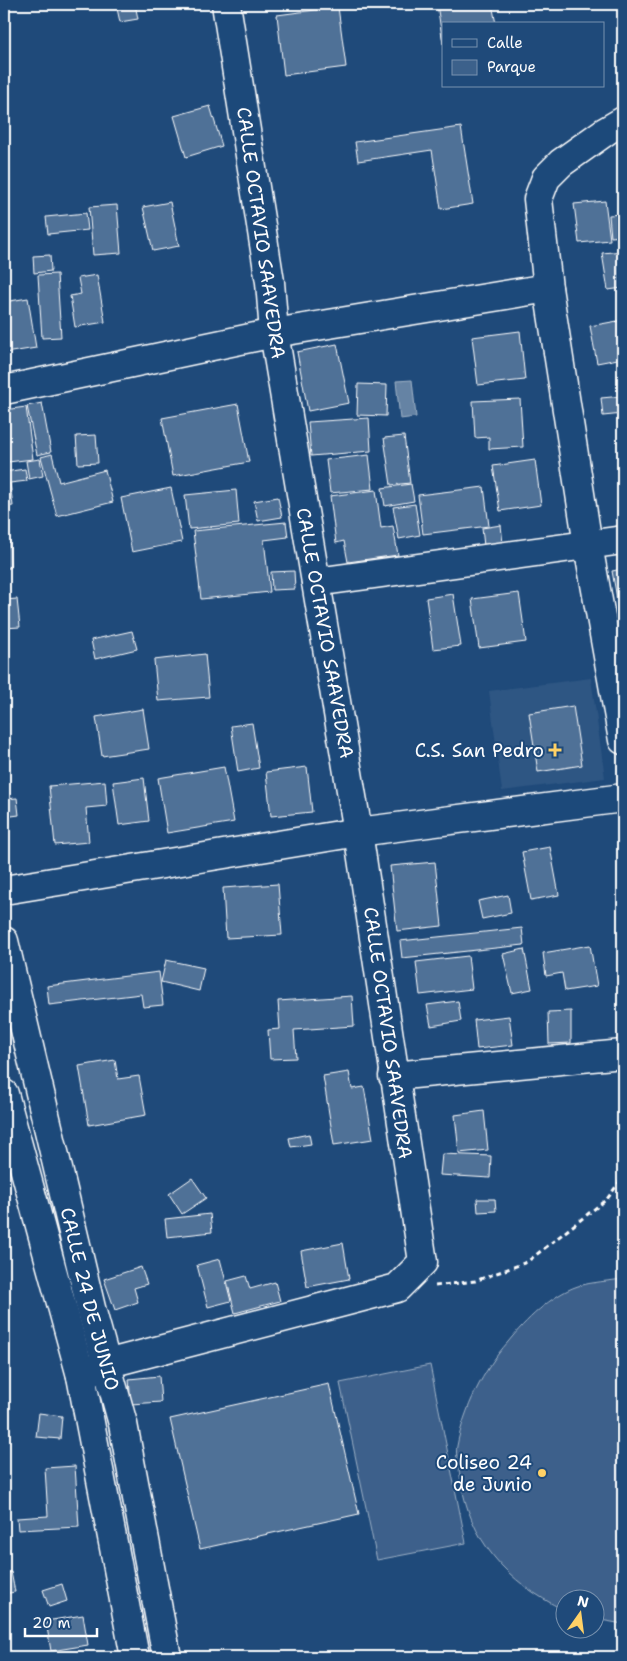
<svg xmlns="http://www.w3.org/2000/svg" width="627" height="1661" viewBox="0 0 627 1661" font-family="'Shantell Sans',sans-serif">
<rect width="100%" height="100%" fill="#1f4a7a"/>
<filter id="ink" filterUnits="userSpaceOnUse"><feTurbulence type="fractalNoise" baseFrequency=".02" numOctaves="2"/><feDisplacementMap in="SourceGraphic" scale="10" xChannelSelector="R" yChannelSelector="G"/><feConvolveMatrix kernelMatrix="1 2 1 2 8 2 1 2 1" color-interpolation-filters="sRGB"/></filter>
<g filter="url(#ink)">
<path fill="#2e5683" d="M591,678L605,778L502,791L489,691Z"/>
<g fill="#3c618b" stroke="#9eb0c5">
<path d="M623,1279V1624L595,1619L594,1598H564V1610C507,1582 469,1541 460,1476C459,1467 455,1455 457,1446C464,1409 483,1370 508,1342C525,1321 551,1295 578,1286C592,1282 609,1281 623,1279Z"/>
<path d="M430,1365L466,1543L377,1560L340,1383Z"/>
</g>
<path fill="#6583a4" stroke="#a3b5c8" d="M412,380L416,417L400,419L396,381Z"/>
<g fill="#507197" stroke="#fff">
<path d="M116,4H135L138,19L120,22Z"/>
<path d="M437,4H492L496,24H443V44Z"/>
<path d="M338,7L346,67L284,75L277,15Z"/>
<path d="M210,106L222,146L186,157L174,116Z"/>
<path d="M461,127L473,204L441,209L432,150L358,161L355,142Z"/>
<path d="M605,201L610,240L579,243L574,204Z"/>
<path d="M170,202L179,246L153,251L143,207Z"/>
<path d="M117,205L121,253L93,255L89,207Z"/>
<path d="M86,213L88,230L48,234L46,217Z"/>
<path d="M621,214L623,236L611,237L609,215Z"/>
<path d="M623,251V288L608,290L602,253Z"/>
<path d="M50,255L51,271L34,273L33,256Z"/>
<path d="M57,274L61,337L42,338L38,275Z"/>
<path d="M97,275L105,322L75,327L70,296L81,294L78,278Z"/>
<path d="M28,298L36,348L5,353L4,302Z"/>
<path d="M623,320V358L597,363L590,326Z"/>
<path d="M520,331L525,380L478,385L472,337Z"/>
<path d="M337,344L349,403L308,411L297,352Z"/>
<path d="M358,384L387,385L386,416L357,415Z"/>
<path d="M623,396V414L603,416L601,398Z"/>
<path d="M520,399L523,447L489,449V437L475,438L473,401Z"/>
<path d="M42,403L51,452L37,455L27,406Z"/>
<path d="M238,404L249,462L173,476L162,418Z"/>
<path d="M26,407L33,459L8,462L4,410Z"/>
<path d="M369,418L371,451L311,456L308,422Z"/>
<path d="M96,435L98,463L78,464L76,436Z"/>
<path d="M404,436L410,483L391,485L384,438Z"/>
<path d="M52,454L59,482L105,470L113,502L57,516L41,457Z"/>
<path d="M369,455L373,489L330,493L326,460Z"/>
<path d="M40,459L43,476L29,479L26,461Z"/>
<path d="M535,460L541,505L500,511L493,466Z"/>
<path d="M25,469L27,481L10,483L13,506L4,507V472Z"/>
<path d="M411,484L414,501L385,506L382,488Z"/>
<path d="M484,487L489,526L423,534L418,495Z"/>
<path d="M171,488L182,542L132,552L121,498Z"/>
<path d="M236,490L239,524L189,529L185,495Z"/>
<path d="M376,490L381,528L393,526L398,555L348,562L344,541L336,543L330,496Z"/>
<path d="M278,497L282,517L258,521L254,501Z"/>
<path d="M415,504L420,535L399,539L393,507Z"/>
<path d="M286,522L288,537L264,540L270,592L201,599L193,531Z"/>
<path d="M501,525L503,544L484,546L482,528Z"/>
<path d="M4,534H9L10,568H4Z"/>
<path d="M623,569V609H619L612,571Z"/>
<path d="M294,571L295,589L272,590L271,572Z"/>
<path d="M519,593L526,642L479,648L472,599Z"/>
<path d="M453,594L461,646L433,649L426,598Z"/>
<path d="M17,599L20,627L4,628V600Z"/>
<path d="M132,631L137,649L95,659L91,640Z"/>
<path d="M205,654L209,697L158,701L154,660Z"/>
<path d="M573,706L582,765L538,772L529,713Z"/>
<path d="M143,709L149,749L102,756L96,717Z"/>
<path d="M252,723L259,768L238,772L231,726Z"/>
<path d="M224,767L234,822L167,833L158,778Z"/>
<path d="M307,767L312,812L271,816L266,772Z"/>
<path d="M144,778L149,821L119,825L113,782Z"/>
<path d="M105,781L107,806L86,808L89,842L55,845L49,786Z"/>
<path d="M17,798L19,815L4,817V799Z"/>
<path d="M550,847L559,895L531,900L522,852Z"/>
<path d="M435,862L442,926L397,931L390,866Z"/>
<path d="M278,884L282,935L226,938L223,888Z"/>
<path d="M508,895L511,913L482,919L478,901Z"/>
<path d="M522,928L524,945L402,958L400,941Z"/>
<path d="M590,945L597,986L565,991L562,973L546,976L543,953Z"/>
<path d="M524,949L532,989L512,993L503,954Z"/>
<path d="M468,956L472,989L420,995L416,962Z"/>
<path d="M166,960L204,968L199,991L161,982Z"/>
<path d="M159,972L163,1005L143,1007L141,994L49,1005L47,986Z"/>
<path d="M352,996L354,1026L294,1030L296,1058L270,1059L268,1030L280,1029L278,1001Z"/>
<path d="M458,1001L461,1021L431,1026L427,1005Z"/>
<path d="M571,1011V1043L549,1044L548,1012Z"/>
<path d="M509,1016L513,1045L477,1049L474,1020Z"/>
<path d="M115,1060L118,1079L139,1076L146,1115L89,1125L79,1066Z"/>
<path d="M349,1072L352,1089L364,1087L373,1139L334,1145L323,1076Z"/>
<path d="M484,1111L488,1150L459,1153L455,1115Z"/>
<path d="M309,1134L311,1144L291,1147L289,1138Z"/>
<path d="M442,1154L491,1156L490,1178L440,1175Z"/>
<path d="M192,1178L206,1198L182,1214L169,1194Z"/>
<path d="M477,1199H495L496,1211L478,1212Z"/>
<path d="M210,1214L212,1232L167,1237L165,1219Z"/>
<path d="M343,1243L349,1279L307,1287L301,1251Z"/>
<path d="M220,1259L231,1301L208,1307L197,1265Z"/>
<path d="M141,1267L147,1284L134,1288L138,1302L115,1310L104,1279Z"/>
<path d="M246,1276L250,1289L275,1282L280,1301L235,1313L227,1281Z"/>
<path d="M159,1376L161,1402L131,1404L129,1379Z"/>
<path d="M329,1384L359,1514L200,1549L170,1419Z"/>
<path d="M39,1413L62,1416L60,1439L36,1437Z"/>
<path d="M75,1466L79,1527L18,1530L17,1518L48,1516L45,1468Z"/>
<path d="M11,1572L15,1592L4,1594V1574Z"/>
<path d="M62,1584L67,1601L49,1607L43,1590Z"/>
<path d="M83,1615L88,1645L51,1651L46,1621Z"/>
</g>
<g fill="none" stroke-linecap="round" stroke-linejoin="round">
<defs>
<g id="street">
<path d="M623,121L606,131L561,163L546,178L538,199L548,288L588,545L623,740"/>
<path d="M4,390L274,333L548,288"/>
<path d="M316,582L623,540"/>
<path d="M4,890L358,832L623,798"/>
<path id="s1" d="M4,941L91,1308L123,1424L167,1657"/>
<path d="M393,1076L623,1054"/>
<path d="M4,1094L81,1376L135,1657"/>
<path d="M81,1376L106,1364L397,1288L423,1262L358,832L274,333L270,282L226,4"/>
</g>
</defs>
<use href="#street" stroke="#fff" stroke-width="31"/>
<path stroke="#fff" stroke-width="3" stroke-dasharray="5 4" stroke-linecap="butt" d="M435,1286L475,1281L527,1262L607,1199L623,1177"/>
<use href="#street" stroke="#1f4a7a" stroke-width="28"/>
</g>
</g>
<g fill="#ffd166" stroke="#1f4a7a" stroke-width="2">
<path d="M552.5 742.5h5v5h5v5h-5v5h-5v-5h-5v-5h5z"/>
<circle cx="542" cy="1473" r="5"/>
</g>
<g text-anchor="middle" dominant-baseline="central" stroke-width="4" stroke-linejoin="round" paint-order="stroke">
<g font-size="19" fill="#fff" stroke="#1f4a7a">
<text transform="translate(261 233) rotate(82)">CALLE OCTAVIO SAAVEDRA</text>
<text transform="translate(325 633) rotate(80)">CALLE OCTAVIO SAAVEDRA</text>
<text transform="translate(388 1033) rotate(82)">CALLE OCTAVIO SAAVEDRA</text>
<text stroke="none"><textPath href="#s1" startOffset="368">CALLE 24 DE JUNIO</textPath></text>
</g>
<g font-size="19" fill="#fff" stroke="#1f4a7a" text-anchor="end">
<text x="544" y="750">C.S. San Pedro</text>
<text x="532" y="1462">Coliseo 24<tspan x="532" dy="22">de Junio</tspan></text>
</g>
</g>
<rect width="627" height="1661" fill="none" stroke="#1f4a7a" stroke-width="20"/>
<rect x="10" y="10" width="607" height="1641" fill="none" stroke="#fff" stroke-width="2" filter="url(#ink)"/>
<rect x="442" y="22" width="162" height="65" fill="#1f4a7a" stroke="#7992af"/>
<rect x="452" y="39" width="25" height="8" fill="#1f4a7a" stroke="#7992af"/>
<text x="487" y="48" font-size="15" fill="#ffffff">Calle</text>
<rect x="452" y="60" width="25" height="15" fill="#3c618b" stroke="#7992af"/>
<text x="487" y="72" font-size="15" fill="#ffffff">Parque</text>
<g transform="translate(580 1614) rotate(14)"><circle r="24" fill="#1f4a7a" stroke="#7992af"/>
<path d="M0-4L9 19L0 12L-9 19Z" fill="#ffd166"/>
<text y="-8" font-size="14" font-weight="bold" text-anchor="middle" fill="#ffffff">N</text>
</g>
<path d="M25 1628v8h72v-8" fill="none" stroke="#ffffff" stroke-width="2.5"/>
<text x="32" y="1628" font-size="15" fill="#ffffff" stroke="#1f4a7a" stroke-width="4" paint-order="stroke">20 m</text>
</svg>
